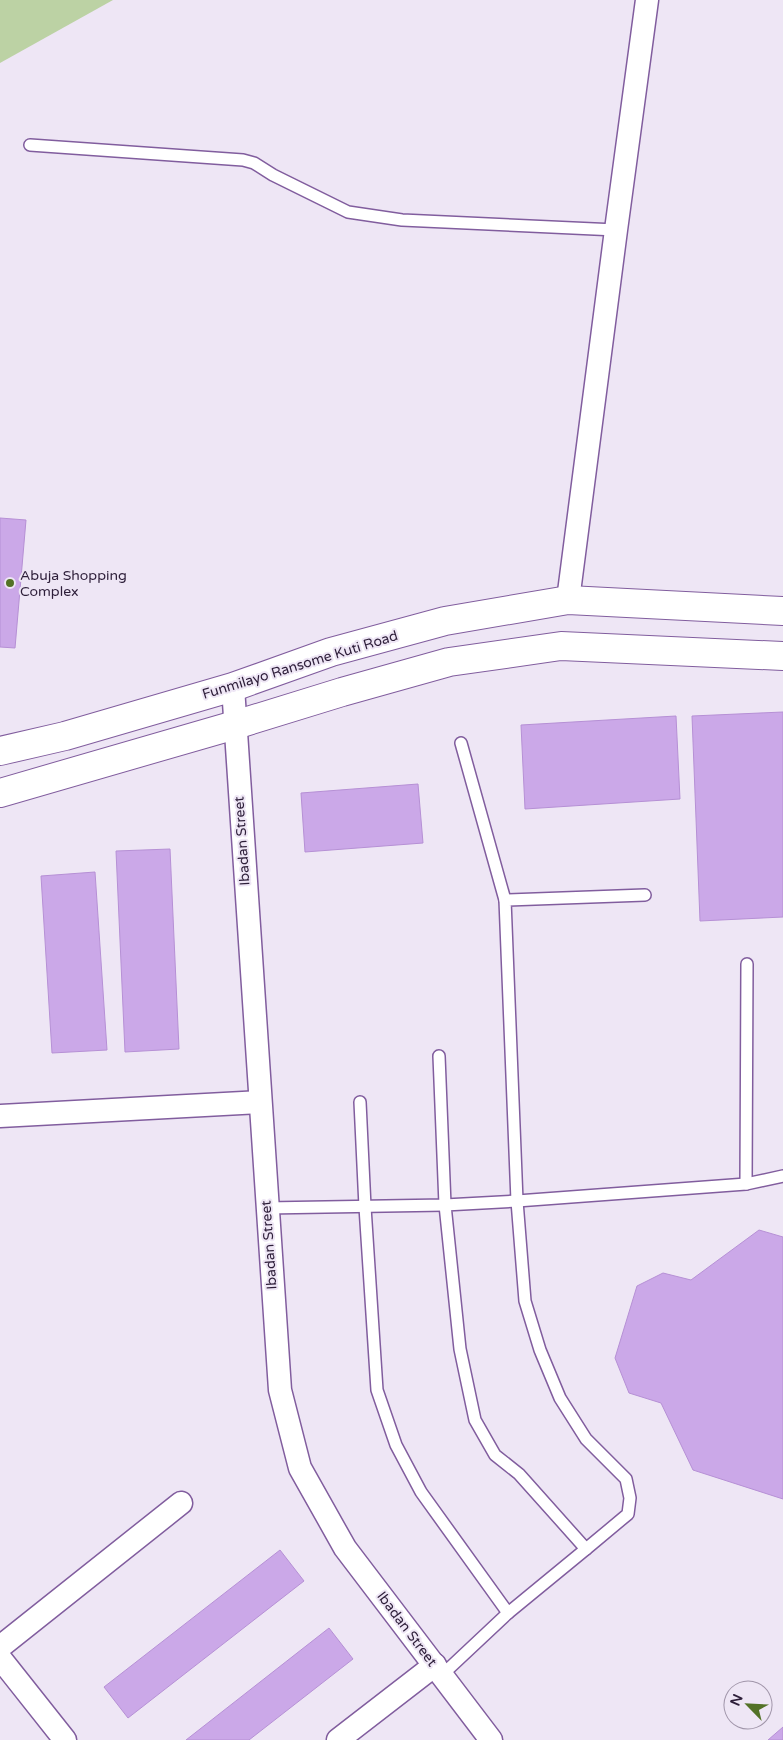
<svg xmlns="http://www.w3.org/2000/svg" width="783" height="1740" viewBox="0 0 783 1740" font-family="'Varela Round',sans-serif">
<rect width="100%" height="100%" fill="#eee6f5"/>
<path fill="#bcd2a4" d="M0,0H113L0,63Z"/>
<g fill="#cba8e8" stroke="#b690d5">
<path d="M0,518L26,520L15,648L0,647Z"/>
<path d="M783,712V917L700,921L692,716Z"/>
<path d="M676,716L680,799L525,809L521,725Z"/>
<path d="M418,784L423,843L305,852L301,793Z"/>
<path d="M170,849L179,1049L125,1052L116,851Z"/>
<path d="M95,872L107,1050L52,1053L41,876Z"/>
<path d="M759,1230L783,1237V1499L693,1470L661,1403L629,1393L615,1358L637,1286L663,1273L691,1280Z"/>
<path d="M280,1550L304,1581L128,1718L104,1687Z"/>
<path d="M329,1628L353,1659L249,1740H186Z"/>
<path d="M783,1727V1740H768Z"/>
</g>
<g fill="none" stroke-linecap="round" stroke-linejoin="round">
<defs>
<g id="service">
<path d="M30,145L243,160L254,163L273,175L348,212L402,220L616,230"/>
<path d="M461,743L505,900"/>
<path d="M360,1102L365,1207L377,1390L396,1445L421,1492L508,1613"/>
<path d="M746,1184L747,964"/>
<path d="M266,1208L445,1205L439,1056"/>
<path d="M586,1549L628,1514L630,1498L626,1479L586,1439L560,1398L540,1350L525,1301L517,1201L505,900L645,895"/>
<path d="M442,1675L508,1613L586,1549L519,1474L495,1455L475,1420L460,1349L445,1205L517,1201L746,1184L783,1176"/>
</g>
<g id="minor">
<path d="M568,600L616,230L647,0"/>
<path d="M233,687L280,1390L300,1468L345,1548L491,1740"/>
<path d="M0,1116L259,1102"/>
<path d="M0,1647L181,1503"/>
<path d="M0,1658L65,1740"/>
<path d="M338,1740L435,1665"/>
</g>
<g id="tertiary">
<path d="M0,751L65,736L233,687L331,652L445,621L568,600L783,611"/>
<path d="M0,793L235,725L342,692L449,662L561,646L783,656"/>
</g>
</defs>
<use href="#service" stroke="#815d9e" stroke-width="14"/>
<use href="#minor" stroke="#815d9e" stroke-width="25"/>
<use href="#tertiary" stroke="#815d9e" stroke-width="30"/>
<use href="#service" stroke="#fff" stroke-width="11"/>
<use href="#minor" stroke="#fff" stroke-width="22"/>
<use href="#tertiary" stroke="#fff" stroke-width="28"/>
</g>
<circle fill="#537227" stroke="#eee6f5" stroke-width="2" cx="10" cy="583" r="5"/>
<g text-anchor="middle" dominant-baseline="central" stroke-width="4" stroke-linejoin="round" paint-order="stroke">
<g font-size="14" fill="#2d1e39" stroke="#eee6f5" text-anchor="start">
<text x="20" y="575">Abuja Shopping<tspan x="20" dy="16">Complex</tspan></text>
</g>
<g font-size="14" fill="#2d1e39" stroke="#eee6f5">
<text transform="translate(300 665) rotate(-17)">Funmilayo Ransome Kuti Road</text>
<text transform="translate(242 841) rotate(-94)">Ibadan Street</text>
<text transform="translate(269 1245) rotate(-94)">Ibadan Street</text>
<text transform="translate(407 1629) rotate(53)">Ibadan Street</text>
</g>
</g>
<g transform="translate(748 1705) rotate(294)"><circle r="24" fill="#eee6f5" stroke="#a196aa"/>
<path d="M0-4L9 19L0 12L-9 19Z" fill="#537227"/>
<text y="-8" font-size="14" font-weight="bold" text-anchor="middle" fill="#2d1e39">N</text>
</g>
</svg>
